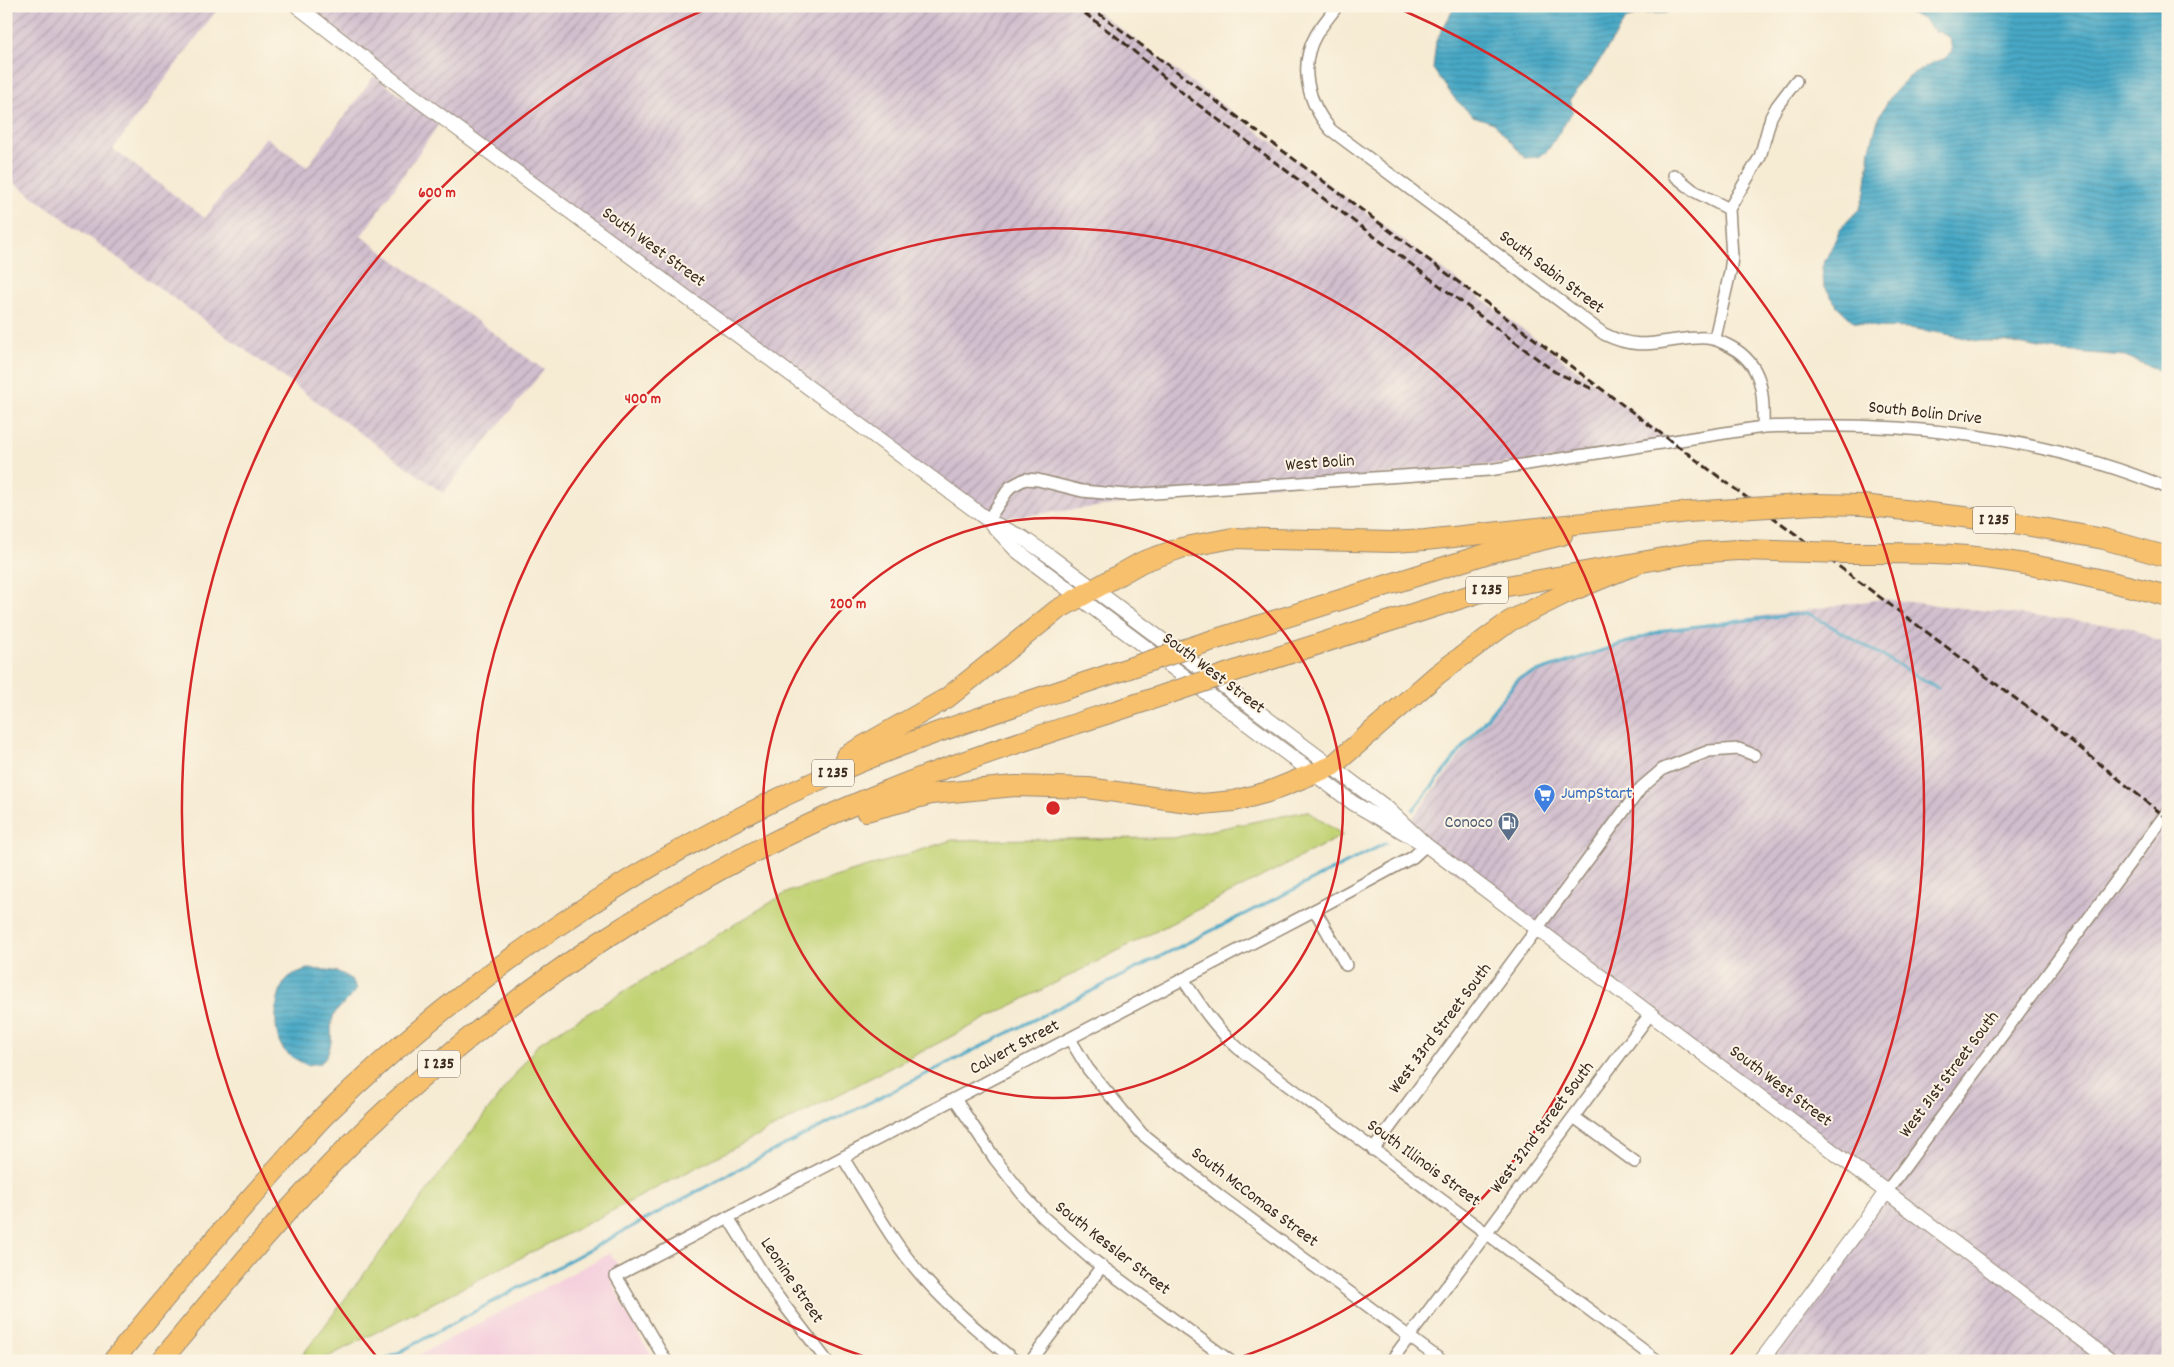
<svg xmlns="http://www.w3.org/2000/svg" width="2174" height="1367" viewBox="0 0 2174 1367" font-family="Dekko,sans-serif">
<defs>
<pattern id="industrial-furrows" width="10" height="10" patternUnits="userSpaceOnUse" patternTransform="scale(1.25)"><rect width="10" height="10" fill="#d0bdcd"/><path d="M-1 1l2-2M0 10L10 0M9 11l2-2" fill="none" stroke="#aa9aa6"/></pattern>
<pattern id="water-rules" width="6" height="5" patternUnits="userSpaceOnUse" patternTransform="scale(1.25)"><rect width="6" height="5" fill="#47a8c6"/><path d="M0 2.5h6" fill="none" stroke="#3c89a0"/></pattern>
</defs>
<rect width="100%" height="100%" fill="#fcf5e5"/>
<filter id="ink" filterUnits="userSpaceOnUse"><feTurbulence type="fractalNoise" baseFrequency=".02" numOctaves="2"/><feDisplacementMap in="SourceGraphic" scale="10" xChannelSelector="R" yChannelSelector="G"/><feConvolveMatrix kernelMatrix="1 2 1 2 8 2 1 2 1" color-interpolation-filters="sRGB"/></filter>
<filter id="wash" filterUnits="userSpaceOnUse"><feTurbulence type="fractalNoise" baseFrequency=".0096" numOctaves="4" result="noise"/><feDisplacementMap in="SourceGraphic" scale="20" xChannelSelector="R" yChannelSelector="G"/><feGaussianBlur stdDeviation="1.12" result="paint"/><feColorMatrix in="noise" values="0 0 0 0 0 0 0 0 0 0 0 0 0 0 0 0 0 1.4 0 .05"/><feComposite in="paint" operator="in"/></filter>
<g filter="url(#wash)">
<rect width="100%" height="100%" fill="#f6ebd3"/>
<path fill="#f4cfdd" d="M610,1253L618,1266L612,1273V1283L642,1341L656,1361H408Z"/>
<g fill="url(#industrial-furrows)">
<path d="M6,6H220L113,149L205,218L266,137L307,167L374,76L439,124L361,236L544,370L443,493L6,177Z"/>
<path d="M296,6H1090L1680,447L1286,484L988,520Z"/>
<path d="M1883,599L2128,627L2168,645V1361H1772L1886,1193L1402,832L1519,678L1664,630Z"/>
</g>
<path fill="#c2d376" stroke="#7e7e4a" d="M1307,811L1343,835L320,1361H298L539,1043L788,892L952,840L1173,838Z"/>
<g fill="url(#water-rules)" stroke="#416972">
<path d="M1455,6H1678L1665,13H1642L1626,19L1589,77L1570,99L1573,111L1548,150L1539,157L1525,158L1494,123L1473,116L1455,99L1433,69L1436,41Z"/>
<path d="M1894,6H2168V374L2125,356L2050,350L2003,341H1977L1946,334L1909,328L1877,327L1854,322L1837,306L1824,285L1822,267L1841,228L1860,208L1865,192L1870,149L1879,116L1891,96L1909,77L1933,62L1944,59L1952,51L1950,39L1943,33L1935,32L1923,19Z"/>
<path d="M307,969C327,970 347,968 357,989C351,998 341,1005 335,1013C326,1029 339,1042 321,1063L307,1065C299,1061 286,1055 282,1047C272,1032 274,989 289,977C294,973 302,971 307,969Z"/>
</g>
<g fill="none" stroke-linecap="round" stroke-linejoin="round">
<g stroke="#47a8c6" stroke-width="3">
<path d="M1413,810L1519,678L1664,630L1808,613L1938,688"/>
<path d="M383,1361L761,1157L1386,843"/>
</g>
</g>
</g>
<g filter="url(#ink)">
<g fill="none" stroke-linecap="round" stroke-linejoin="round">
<defs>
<g id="minor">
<path d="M1337,6C1330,16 1322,25 1316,35C1298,66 1308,104 1331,130L1604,334C1642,353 1661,339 1698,338C1712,337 1720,341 1731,347C1763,364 1764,395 1763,427"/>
<path d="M1674,175L1694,191L1729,209"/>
<path d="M1715,338L1730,272L1732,257L1729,209L1760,157L1771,117L1777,106L1796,81"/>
<path d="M988,520L1010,487L1025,479L1038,480L1082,491L1126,495L1489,470L1763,427C1901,421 2038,434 2168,488"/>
<path d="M1315,910L1346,965"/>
<path d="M1183,979C1200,1005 1216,1029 1239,1049L1658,1361"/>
<path d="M1070,1039L1088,1069L1142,1134L1221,1197L1442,1361"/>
<path d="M955,1099L995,1159L1024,1196L1043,1217L1089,1257L1230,1361"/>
<path d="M1574,1117L1635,1162"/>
<path d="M1373,1150L1641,788L1663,769L1709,751L1739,749L1754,755"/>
<path d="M843,1158C868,1197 891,1241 922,1276C950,1308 982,1334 1015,1361"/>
<path d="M1887,1191L2168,811"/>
<path d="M729,1219L775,1293L827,1361"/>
<path d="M666,1361L616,1276L1315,910L1413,857L1426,845"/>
<path d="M1031,1361L1102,1266"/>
<path d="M1391,1361L1651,1013"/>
</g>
<g id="tertiary">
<path d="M297,6L408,92L968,505L988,520L1016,550L1353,803L1426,845"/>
<path d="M997,525L1023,538L1051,557L1387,808L1426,845L2111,1361"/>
<path d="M1761,1361L1887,1191"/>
</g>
<g id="motorway">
<path d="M1816,504L1863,505L2014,523L2104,539L2168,557"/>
<path d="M1845,553C1886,553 1927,552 1967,556C2035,563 2101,579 2168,596"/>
<path d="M1207,642L1492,552L1562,535"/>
<path d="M1244,668L1490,589L1692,553L1738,550"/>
<path d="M846,756L947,698L1057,610L1142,562L1181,548L1233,538L1392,542L1425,540L1688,512"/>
<path d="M866,811L931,794L1015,786L1088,788L1202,804L1234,801L1268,792L1332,766L1438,674L1510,621L1564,594L1634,565"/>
<path d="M113,1361C165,1297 217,1235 272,1174C291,1153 308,1132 327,1113C466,977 643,858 821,779C920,734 1026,703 1129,668"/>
<path d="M161,1361C226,1282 291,1202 365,1130C510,990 682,877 867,799C964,758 1065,728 1164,695"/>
</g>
</defs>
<use href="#minor" stroke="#988a78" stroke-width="14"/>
<use href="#tertiary" stroke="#988a78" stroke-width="16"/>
<use href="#motorway" stroke="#988a78" stroke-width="22"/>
<use href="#minor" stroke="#fff" stroke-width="11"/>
<use href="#tertiary" stroke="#fff" stroke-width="14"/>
<use href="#motorway" stroke="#f7c06c" stroke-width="20"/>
<g stroke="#3b2a1e" stroke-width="3" stroke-dasharray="8 4" stroke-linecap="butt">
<path d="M1075,6L1123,42L1184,94L1539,360L1555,372L1595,390"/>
<path d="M1089,6L2063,734L2168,819"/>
</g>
<defs>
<g id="motorway-bridge">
<path d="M1688,512L1816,504"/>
<path d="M1738,550L1845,553"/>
<path d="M1129,668L1207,642"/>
<path d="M1164,695L1244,668"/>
</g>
</defs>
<use href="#motorway-bridge" stroke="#988a78" stroke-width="22" stroke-linecap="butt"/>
<use href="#motorway-bridge" stroke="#f7c06c" stroke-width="20"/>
</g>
</g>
<g fill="none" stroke="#d62828" stroke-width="2.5">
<circle cx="1053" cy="808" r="290"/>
<path d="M874 1360A580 580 0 1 1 1232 1360"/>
<path d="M376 1356A871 871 0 0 1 706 9M1400 9A871 871 0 0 1 1730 1356"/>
</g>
<defs>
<symbol id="supermarket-pin" viewBox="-11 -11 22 30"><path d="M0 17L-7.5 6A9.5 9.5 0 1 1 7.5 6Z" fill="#3f7fe0" stroke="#fcf5e5"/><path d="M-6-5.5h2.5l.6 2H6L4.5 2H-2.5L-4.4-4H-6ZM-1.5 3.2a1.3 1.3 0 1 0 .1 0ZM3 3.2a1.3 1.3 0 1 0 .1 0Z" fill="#fff"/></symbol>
<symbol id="fuel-pin" viewBox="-11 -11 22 30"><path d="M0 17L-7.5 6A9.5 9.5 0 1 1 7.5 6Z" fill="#5c6f8a" stroke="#fcf5e5"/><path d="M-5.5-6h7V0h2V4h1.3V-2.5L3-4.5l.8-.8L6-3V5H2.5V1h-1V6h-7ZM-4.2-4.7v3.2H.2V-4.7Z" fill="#fff"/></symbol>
</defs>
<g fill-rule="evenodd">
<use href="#supermarket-pin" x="1532" y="782" width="25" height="34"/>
<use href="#fuel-pin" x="1496" y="810" width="25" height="34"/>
</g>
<g text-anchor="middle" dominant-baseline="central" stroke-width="4" stroke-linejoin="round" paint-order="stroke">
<g fill="#fcf5e5" stroke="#75675a" stroke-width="1">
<rect x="1973" y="506.5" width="42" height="27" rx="4"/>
<rect x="1466" y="576.5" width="42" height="27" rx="4"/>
<rect x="812" y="759.5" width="42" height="27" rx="4"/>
<rect x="418" y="1050.5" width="42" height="27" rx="4"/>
</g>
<g font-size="16" font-weight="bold" fill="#3b2a1e">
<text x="1994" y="520">I 235</text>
<text x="1487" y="590">I 235</text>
<text x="833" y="773">I 235</text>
<text x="439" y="1064">I 235</text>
</g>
<g font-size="18" fill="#3b2a1e" stroke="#fcf5e5">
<text transform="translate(653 248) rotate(36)">South West Street</text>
<text transform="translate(1551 273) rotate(37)">South Sabin Street</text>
<text transform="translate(1925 414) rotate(6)">South Bolin Drive</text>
<text transform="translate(1320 464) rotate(-4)">West Bolin</text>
<text transform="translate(1213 674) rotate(37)">South West Street</text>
<text transform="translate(1441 1029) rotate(-53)">West 33rd Street South</text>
<text transform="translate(1015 1048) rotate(-28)">Calvert Street</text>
<text transform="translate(1950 1075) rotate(-53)">West 31st Street South</text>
<text transform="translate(1780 1087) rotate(37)">South West Street</text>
<text transform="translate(1543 1128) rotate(-53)">West 32nd Street South</text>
<text transform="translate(1423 1164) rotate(36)">South Illinois Street</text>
<text transform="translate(1254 1198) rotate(37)">South McComas Street</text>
<text transform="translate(1112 1249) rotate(38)">South Kessler Street</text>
<text transform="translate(791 1281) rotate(56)">Leonine Street</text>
</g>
<g font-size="18" fill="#366cbe" stroke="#fcf5e5" text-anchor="start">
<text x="1561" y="794">JumpStart</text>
</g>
<g font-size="18" fill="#4e5e75" stroke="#fcf5e5" text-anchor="end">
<text x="1493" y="823">Conoco</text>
</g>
</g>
<circle cx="1053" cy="808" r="8" fill="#d62828" stroke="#fcf5e5" stroke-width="2.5"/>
<g font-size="15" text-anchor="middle" font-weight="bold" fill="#d62828" stroke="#fcf5e5" stroke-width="4" stroke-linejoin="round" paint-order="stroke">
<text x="437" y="197">600 m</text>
<text x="643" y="403">400 m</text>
<text x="848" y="608">200 m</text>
</g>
<rect width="2174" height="1367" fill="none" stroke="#fcf5e5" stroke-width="25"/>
</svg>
